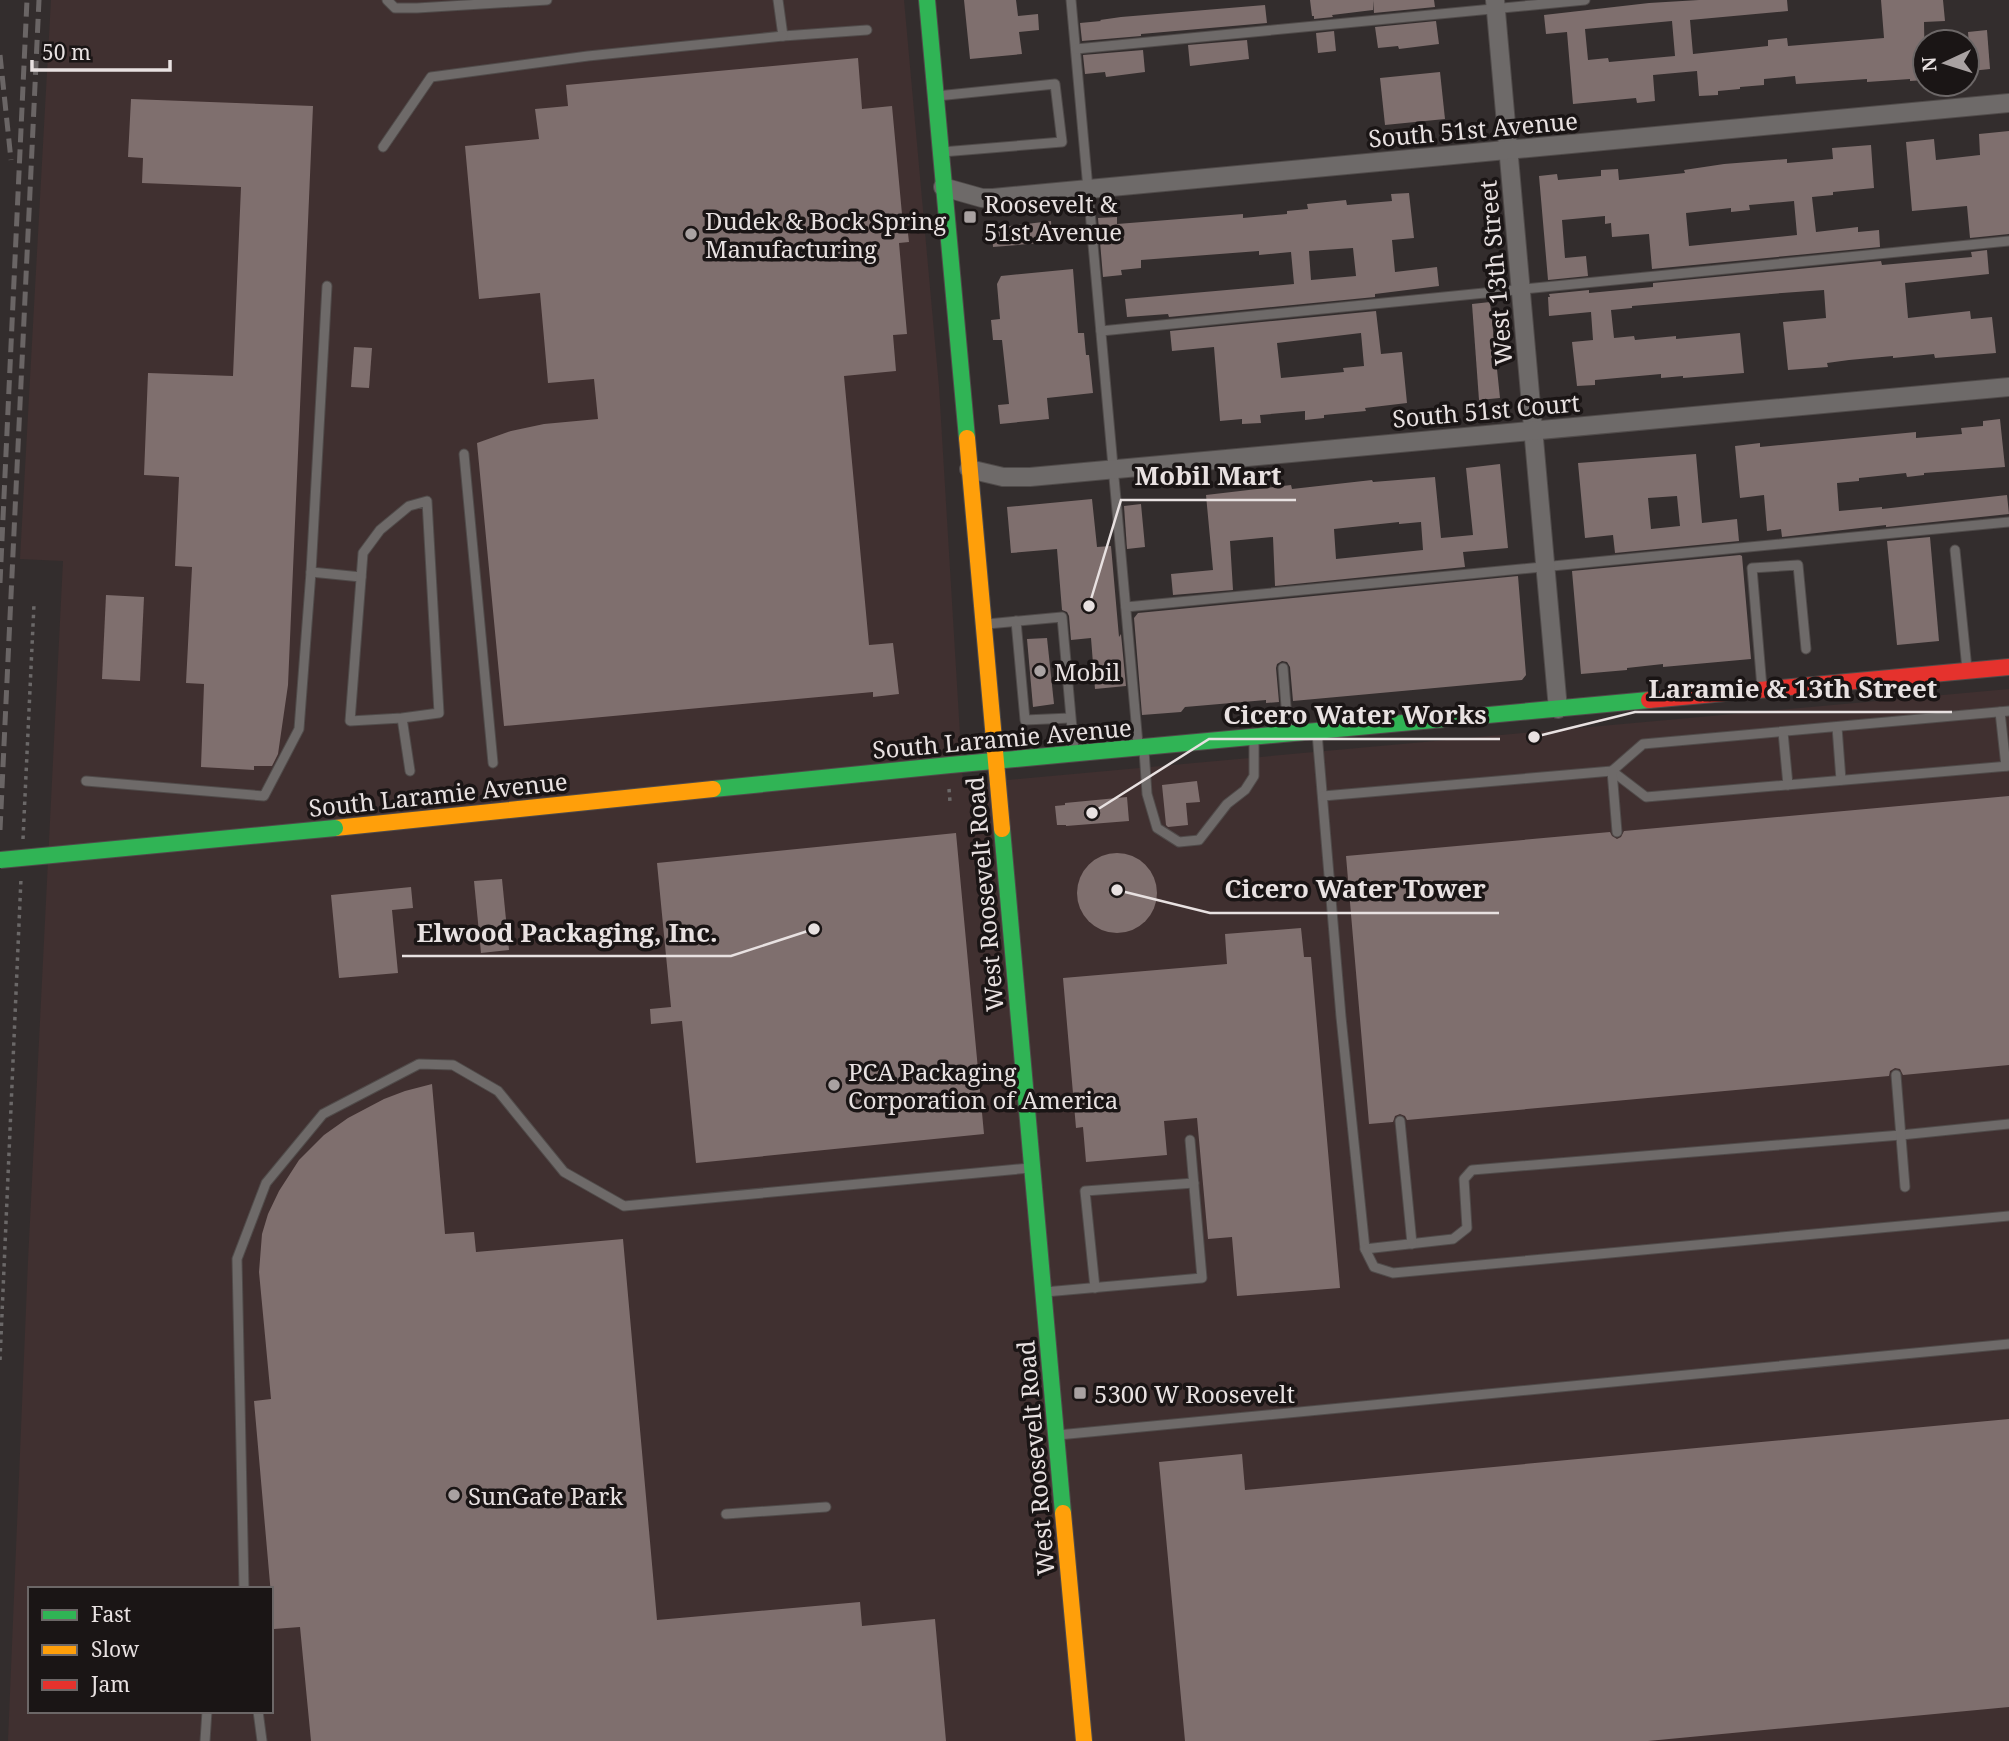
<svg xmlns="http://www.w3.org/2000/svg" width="2009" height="1741" viewBox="0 0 2009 1741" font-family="'Noto Serif',serif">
<rect width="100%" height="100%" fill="#332d2d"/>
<path fill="#403030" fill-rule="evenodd" d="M51,0H904L939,387L963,784L2009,689V1741H8L28,1261L63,561L20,559ZM30,1589H271V1711H30Z"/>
<g fill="#7f6f6e" fill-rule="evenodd">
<path d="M964,0H1016L1018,16L1038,14L1039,30L1019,32L1022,54L970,59Z"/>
<path d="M1310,0H1373V10L1332,15L1333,17L1314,19V16H1312Z"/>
<path d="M1373,0H1434L1435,7L1374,13Z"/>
<path d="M1699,0H1787L1788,11L1690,20L1693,54L1768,46V40L1787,38L1788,46L1884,38L1881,0H1943L1945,21L1924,22L1925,80L1910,81V79L1867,82V79L1796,84L1795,76L1764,79V85L1740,87V89L1718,91V95L1699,96L1697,71L1653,75L1655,101L1637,103L1636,98L1573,104L1567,32L1546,34L1544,15L1649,3ZM1672,21L1675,56L1609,62L1608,58L1588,60L1585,29Z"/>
<path d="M1265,5L1267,23L1141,34V36L1082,41L1080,23L1101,21L1100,20L1121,17Z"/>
<path d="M1436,21L1439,44L1399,49L1398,46L1378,48L1375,27Z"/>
<path d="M1987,30L1990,69L1971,71L1968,32Z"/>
<path d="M1334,31L1336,51L1318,53L1316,33Z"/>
<path d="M1247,40L1249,59L1190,66L1188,45Z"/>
<path d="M1143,50L1145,72L1106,77L1105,72L1085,74L1083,55Z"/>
<path d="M858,58L862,109L892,106L903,225H907L909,242L899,243L907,334L893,335L896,371L844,376L869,645L893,643L899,694L873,697V692L504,726L477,443L511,431L544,424L598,419L594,379L548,383L540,293L479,299L465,146L539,139L535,109L568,106L566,85Z"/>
<path d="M1440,72L1445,119L1385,125L1380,78Z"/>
<path d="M131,99L313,106L288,685L278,754L272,766H254V770L201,767L204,684L186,683L192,567L175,566L179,477L144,475L148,373L233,376L241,187L142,183L143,158L128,157Z"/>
<path d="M2009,131V234L1970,238L1967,206L1912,211L1906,142L1934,139L1936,160L1980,155L1979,134Z"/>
<path d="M1871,145L1874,188L1833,192V195L1812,197L1816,232L1858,227V232L1879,230L1880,247L1652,269L1649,234L1612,237L1611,223L1605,224V216L1562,220L1565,258L1586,256L1588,276L1548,280L1539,176L1557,174L1558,180L1601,176V170L1618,169L1619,180L1685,173L1684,170L1724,164L1787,159V163L1833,159L1832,148ZM1794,201L1797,235L1689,246L1686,213L1731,208V212L1750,210L1749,205Z"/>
<path d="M1409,193L1414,238L1392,240L1395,272L1437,267L1439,286L1375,294V297L1169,317L1168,314L1127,317L1125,299L1294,284L1291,252L1259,255V251L1141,260V268L1121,270L1122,275L1103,277L1098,218L1117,217V224L1243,214V218L1287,214V211L1308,209L1307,204L1346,200L1347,205L1392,201L1391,194ZM1353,248L1356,276L1311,280L1309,251Z"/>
<path d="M1051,221L1052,242L993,247L992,228Z"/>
<path d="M1987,250L1989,274L1905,283L1908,318L1970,311L1971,319L1992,317L1996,353L1935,358L1934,354L1893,358V356L1849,360L1827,363L1828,367L1788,370L1783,322L1826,318L1824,290L1782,293L1632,306V308L1611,310L1614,338L1634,336L1635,340L1676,336V339L1740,333L1744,373L1683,378V376L1661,378V374L1595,380V385L1577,386L1572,342L1593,340L1591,312L1549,316L1548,297H1550L1549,294L1589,290V293L1610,291L1653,287V283L1881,261L1882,265L1972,257L1971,252Z"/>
<path d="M1073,269L1078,333H1084L1086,355H1089L1093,393L1047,398L1049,419L1000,424L998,405L1009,404L1002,340H993L991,320L1000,319L997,284L1001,276Z"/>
<path d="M1490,302L1500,398L1479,400L1472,304Z"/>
<path d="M1376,311L1381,354L1402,352L1407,403L1365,408L1366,411L1324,415V418L1305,420V411L1260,415L1261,423L1242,424V419L1220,421L1214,347L1172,351L1170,331ZM1361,333L1364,366L1343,368L1344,372L1281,378L1277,343Z"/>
<path d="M354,347L372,348L369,388L351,387Z"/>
<path d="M2000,419L2005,467L1924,473V475L1907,477L1906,473L1859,478V481L1837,483L1839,511L1882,507V509L2007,495L2009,514L1886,527V525L1782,537L1781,529L1767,531L1764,495L1740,498L1735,446L1760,443V447L1916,432V438L1962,434L1961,428L1983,426V421Z"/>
<path d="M1696,454L1702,523L1737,519L1739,541L1615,553L1613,535L1585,538L1578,463ZM1677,496L1680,526L1651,529L1648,498Z"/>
<path d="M1500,464L1508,548L1463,552L1465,567L1275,586L1273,537L1230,541L1233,590L1173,595L1171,574L1213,570L1206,495L1291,485L1292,489L1372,480L1373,482L1435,477L1441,538L1473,535L1466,468ZM1399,522V524L1421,522L1423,550L1336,559L1334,529Z"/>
<path d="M1092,499L1097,547L1111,546L1119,637L1121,634L1126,686L1095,689L1091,638L1071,640L1069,616L1067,612L1062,610L1057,549L1011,553L1007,507Z"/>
<path d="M1141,504L1145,547L1127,549L1124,506Z"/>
<path d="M1930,537L1939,641L1897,645L1887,541Z"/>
<path d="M1740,555L1742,556L1751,659L1663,667V664L1627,668V670L1581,674L1572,571Z"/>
<path d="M1518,576L1526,675L1522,680L1293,701L1290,667L1287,662L1282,661L1277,664L1276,668L1279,702L1266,703V700L1185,707L1181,712L1142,715L1134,618L1138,613Z"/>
<path d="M106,595L144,597L140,681L102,679Z"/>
<path d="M1047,638L1054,704L1033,707L1027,639Z"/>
<path d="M1197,781L1200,802L1186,803L1188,825L1168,827L1166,825L1162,785Z"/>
<path d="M2009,796V1065L1903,1075L1900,1069L1895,1068L1890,1071L1889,1076L1407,1120L1405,1116L1400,1114L1395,1116L1393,1122L1369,1124L1346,856L1610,832L1612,836L1617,839L1621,837L1624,831Z"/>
<path d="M1127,797L1129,821L1066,826V825H1057L1055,806L1065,805V803Z"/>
<path d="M956,833L984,1134L696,1163L682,1021L651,1024L650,1009L671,1007L657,863Z"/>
<circle cx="1117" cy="893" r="40"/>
<path d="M502,879L509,950L481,953L474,881Z"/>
<path d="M411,887L413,908L392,910L398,973L339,978L331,895Z"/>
<path d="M1301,928L1304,957H1311L1340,1288L1237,1296L1232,1237L1208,1239L1197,1118L1164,1121L1167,1155L1086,1162L1083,1127L1076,1128L1063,978L1227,964L1225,934Z"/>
<path d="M432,1084L445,1234L474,1232L476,1252L623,1239L657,1620L860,1602L862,1626L935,1619L946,1741H311L300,1627L274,1629L254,1401L271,1399L259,1272L262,1234L268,1214L279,1191L299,1160L324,1135L348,1118L384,1099L405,1091Z"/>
<path d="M2009,1419V1707L1648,1741H1185L1159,1462L1242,1454L1245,1490Z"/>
</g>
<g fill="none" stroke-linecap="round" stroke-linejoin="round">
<defs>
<g id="lane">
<path d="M387,0L395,8H417L547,0"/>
<path d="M778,0L783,36L867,30"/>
<path d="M1071,0L1138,744"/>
<path d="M1076,49L1585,0"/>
<path d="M937,96L1055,84L1062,142L942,152"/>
<path d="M383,147L431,77L588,56L783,36"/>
<path d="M327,286L311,572L361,577"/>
<path d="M1101,331L2009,241"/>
<path d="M464,454L493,763"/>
<path d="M1955,550L1967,669"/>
<path d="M1126,607L2009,522"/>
<path d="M1016,621L1025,720L1070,718"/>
<path d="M987,624L1062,617L1074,751"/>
<path d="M1283,668L1288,732"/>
<path d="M1762,688L1752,568L1798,565L1806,649"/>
<path d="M2000,712L2006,766"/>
<path d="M402,718L350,721L363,553L380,530L409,506L427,501L439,713L402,718L410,771"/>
<path d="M1837,727L1841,780"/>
<path d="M1783,732L1788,785"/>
<path d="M1317,733L1341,1017L1365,1249L1453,1239L1467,1228L1464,1179L1472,1170L1901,1135L2009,1124"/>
<path d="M1144,750L1147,794L1157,828L1179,842L1199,840L1227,804L1245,790L1254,776V739"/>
<path d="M86,781L264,796L299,729L311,572"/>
<path d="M1323,796L1612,771L1646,797L2009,766"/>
<path d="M1617,832L1612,771L1643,744L2009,711"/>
<path d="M1896,1075L1905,1187"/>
<path d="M1400,1121L1412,1244"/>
<path d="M1365,1249L1374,1267L1393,1273L2009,1216"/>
<path d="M1095,1288L1085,1191L1194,1183"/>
<path d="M1045,1292L1202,1278L1190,1140"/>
<path d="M1058,1435L2009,1344"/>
<path d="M726,1514L826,1507"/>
<path d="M244,1589L237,1259L266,1183L323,1114L419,1064L453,1065L498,1091L564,1172L624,1206L1030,1168"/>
<path d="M258,1711L262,1741"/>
<path d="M205,1741L207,1711"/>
</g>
<g id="street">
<path d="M1495,0L1558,709"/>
<path d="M943,187L982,198H993L2009,103"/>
<path d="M969,469L1003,477H1030L2009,387"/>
</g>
<g id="fast">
<path d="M927,0L967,438"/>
<path d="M713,789L950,765L1649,700"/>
<path d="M1002,829L1063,1513"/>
</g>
<g id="slow">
<path d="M967,438L1002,829"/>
<path d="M335,828L713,789"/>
<path d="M1063,1513L1084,1741"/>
</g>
<path id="jam" d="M1649,700L2009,667"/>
</defs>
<use href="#lane" stroke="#504b4a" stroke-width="11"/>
<use href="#street" stroke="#504b4a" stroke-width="20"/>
<use href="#fast" stroke="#504b4a" stroke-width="18"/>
<use href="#slow" stroke="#504b4a" stroke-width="18"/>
<use href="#jam" stroke="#504b4a" stroke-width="18"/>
<g stroke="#6b6868" stroke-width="3.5" stroke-dasharray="3.5 5" stroke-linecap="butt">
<path d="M950,734L951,743"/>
<path d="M949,789L950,802"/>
<path d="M23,839L34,604"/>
<path d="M0,1360L21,878"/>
</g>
<use href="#lane" stroke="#6e6a69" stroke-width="9"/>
<use href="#street" stroke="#6e6a69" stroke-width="18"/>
<use href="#fast" stroke="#30b455" stroke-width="16"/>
<use href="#slow" stroke="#ff9f0a" stroke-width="16"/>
<use href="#jam" stroke="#e5322d" stroke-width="16"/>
<g stroke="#6a6565" stroke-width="5" stroke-dasharray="14 7" stroke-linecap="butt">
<path d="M0,55L11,160"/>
<path d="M0,583L27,0"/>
<path d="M0,830L39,0"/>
</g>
<defs>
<path id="fast-bridge" d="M0,860L335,828"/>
</defs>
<use href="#fast-bridge" stroke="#504b4a" stroke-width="18" stroke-linecap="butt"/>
<use href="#fast-bridge" stroke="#30b455" stroke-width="16"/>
</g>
<g fill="#a9a2a2" stroke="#1a1515" stroke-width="2.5">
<rect x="963" y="210" width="14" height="14" rx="3.5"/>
<circle cx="691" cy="234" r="7"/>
<circle cx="1040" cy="671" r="7"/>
<circle cx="834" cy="1085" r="7"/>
<rect x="1073" y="1386" width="14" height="14" rx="3.5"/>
<circle cx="454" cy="1495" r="7"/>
</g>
<g text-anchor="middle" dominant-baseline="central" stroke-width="7" stroke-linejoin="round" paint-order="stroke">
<g font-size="24" fill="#e8e1e1" stroke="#1a1515">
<text transform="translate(1473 129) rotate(-5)">South 51st Avenue</text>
<text transform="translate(1495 273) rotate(-95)">West 13th Street</text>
<text transform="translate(1486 410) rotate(-5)">South 51st Court</text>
<text transform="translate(1002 738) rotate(-5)">South Laramie Avenue</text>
<text transform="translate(438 794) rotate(-6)">South Laramie Avenue</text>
<text transform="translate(984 894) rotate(-95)">West Roosevelt Road</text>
<text transform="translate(1035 1458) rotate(-95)">West Roosevelt Road</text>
</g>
<g font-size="24" fill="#e8e1e1" stroke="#1a1515" text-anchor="start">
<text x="984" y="203">Roosevelt &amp;<tspan x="984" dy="28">51st Avenue</tspan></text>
<text x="705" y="220">Dudek &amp; Bock Spring<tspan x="705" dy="28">Manufacturing</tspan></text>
<text x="1054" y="671">Mobil</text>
<text x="848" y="1071">PCA Packaging<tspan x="848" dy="28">Corporation of America</tspan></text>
<text x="1094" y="1393">5300 W Roosevelt</text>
<text x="468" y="1495">SunGate Park</text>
</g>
</g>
<path fill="none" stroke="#e8e1e1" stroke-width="2.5" d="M1089 606L1121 500H1296M1534 737L1635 712H1952M1092 813L1209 739H1500M1117 890L1210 913H1499M814 929L731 956H402"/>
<g fill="#e8e1e1" stroke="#1a1515" stroke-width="2.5">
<circle cx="1089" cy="606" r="7"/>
<circle cx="1534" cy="737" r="7"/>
<circle cx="1092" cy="813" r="7"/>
<circle cx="1117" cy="890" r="7"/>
<circle cx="814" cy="929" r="7"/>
</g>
<g font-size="26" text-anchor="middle" font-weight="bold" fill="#e8e1e1" stroke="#1a1515" stroke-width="7" stroke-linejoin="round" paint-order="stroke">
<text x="1208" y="485">Mobil Mart</text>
<text x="1793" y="698">Laramie &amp; 13th Street</text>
<text x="1355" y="724">Cicero Water Works</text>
<text x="1355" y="898">Cicero Water Tower</text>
<text x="567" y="942">Elwood Packaging, Inc.</text>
</g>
<rect x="28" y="1587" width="245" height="126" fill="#1a1515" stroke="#6c6767" stroke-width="2"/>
<rect x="42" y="1610" width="35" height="10" fill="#30b455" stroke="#6c6767" stroke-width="2"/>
<text x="91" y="1622" font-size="21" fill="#e8e1e1">Fast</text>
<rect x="42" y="1645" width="35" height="10" fill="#ff9f0a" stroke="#6c6767" stroke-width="2"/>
<text x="91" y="1657" font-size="21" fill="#e8e1e1">Slow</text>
<rect x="42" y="1680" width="35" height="10" fill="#e5322d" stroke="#6c6767" stroke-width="2"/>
<text x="91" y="1692" font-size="21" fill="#e8e1e1">Jam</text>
<g transform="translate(1946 63) rotate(266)"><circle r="33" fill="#1a1515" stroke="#6c6767" stroke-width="2"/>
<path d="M0-5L12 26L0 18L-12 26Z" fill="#a9a2a2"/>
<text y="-10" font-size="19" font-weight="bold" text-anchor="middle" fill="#e8e1e1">N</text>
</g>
<path d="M32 60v10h138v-10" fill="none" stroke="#e8e1e1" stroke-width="3.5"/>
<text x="42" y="60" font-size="21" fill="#e8e1e1" stroke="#1a1515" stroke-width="5" paint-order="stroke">50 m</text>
</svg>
